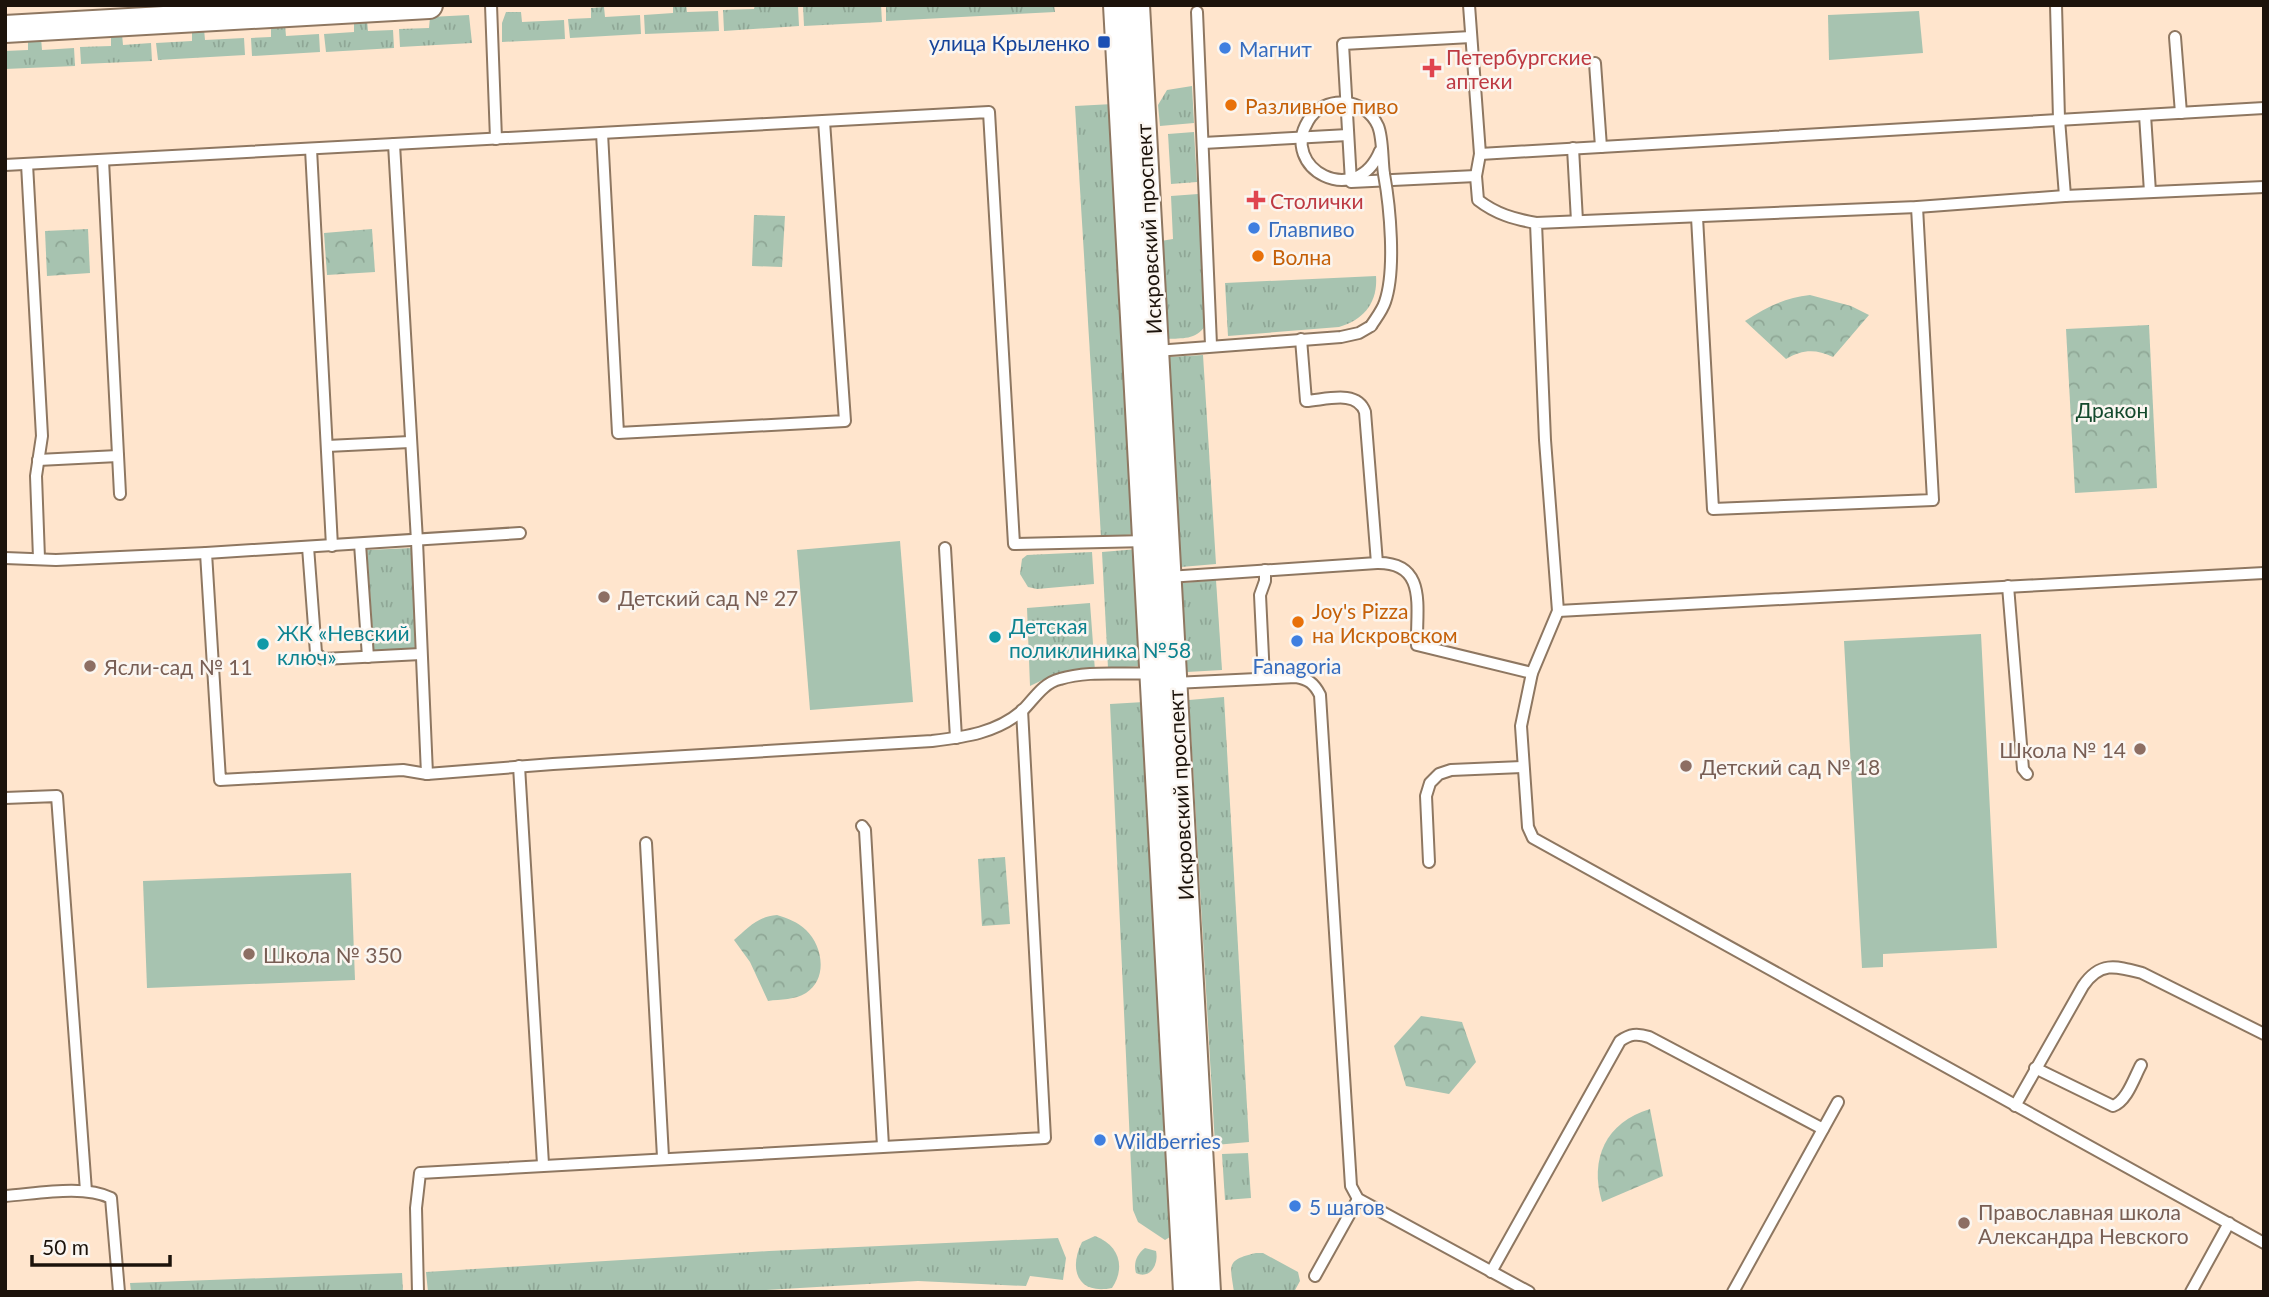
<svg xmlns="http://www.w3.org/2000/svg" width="2269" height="1297" viewBox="0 0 2269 1297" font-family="Lato,sans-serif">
<defs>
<pattern id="grass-tufts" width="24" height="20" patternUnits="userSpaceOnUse" patternTransform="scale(1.75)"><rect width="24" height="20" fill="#a7c3b0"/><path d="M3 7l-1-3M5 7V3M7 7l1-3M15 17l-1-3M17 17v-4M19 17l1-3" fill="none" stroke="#8fa796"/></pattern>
<pattern id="park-crowns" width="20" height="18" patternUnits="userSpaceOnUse" patternTransform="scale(1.75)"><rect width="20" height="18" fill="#a7c3b0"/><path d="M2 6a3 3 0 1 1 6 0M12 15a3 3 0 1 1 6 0" fill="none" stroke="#8fa796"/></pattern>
</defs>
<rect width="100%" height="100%" fill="#ffe5cd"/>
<g fill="url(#grass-tufts)">
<path d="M673,5H686L687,12L718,11L719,31L645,34L644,15L673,13Z"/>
<path d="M755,5H768L769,7L798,6L799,26L724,31L723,10L754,9Z"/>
<path d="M881,5L882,22L804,26L803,6Z"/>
<path d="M886,5H1054L1055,12L886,21Z"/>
<path d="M604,7L605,17L640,15L641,34L570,38L568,19L591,18V8Z"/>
<path d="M506,12H521L522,22L564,20L565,39L502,42V23Z"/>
<path d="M469,15L472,43L400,47L399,29L429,28L430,17Z"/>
<path d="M367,20L368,31L393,30L394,48L326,52L324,34L354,32V21Z"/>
<path d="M271,25H285L286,36L319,34L320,52L252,56L251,38L271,37Z"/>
<path d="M204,29L205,40L244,38L245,55L158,60L156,43L192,41V30Z"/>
<path d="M111,34H122L123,45L151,43L152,61L81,64L80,47L111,46Z"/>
<path d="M41,38L42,50L74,48L75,66L5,69V51L28,50V39Z"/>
<path d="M1192,86L1194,123L1160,126L1158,105L1167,90Z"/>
<path d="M1113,104L1137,534L1101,537L1075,106Z"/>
<path d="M1194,132L1197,182L1171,184L1168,134Z"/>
<path d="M1198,194L1205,326C1196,340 1182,338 1167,339L1161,241L1173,239L1171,196Z"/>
<path d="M1376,276C1378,302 1364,320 1339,327L1228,336L1225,283Z"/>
<path d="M1203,355L1216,564L1181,567L1168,357Z"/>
<path d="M412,548L415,649L374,650L367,550Z"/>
<path d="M1138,549L1143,666L1108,668L1102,552Z"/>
<path d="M1092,552L1094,584L1037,589L1028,587L1020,574L1022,559L1027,555Z"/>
<path d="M1216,580L1222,670L1187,672L1182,583Z"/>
<path d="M1090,603L1095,671L1055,674L1030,686L1027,608Z"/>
<path d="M1224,697L1249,1142L1215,1145L1189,700Z"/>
<path d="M1144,702L1173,1214L1169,1215L1170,1237L1165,1240L1138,1222L1133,1210L1110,704Z"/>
<path d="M1248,1153L1251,1198L1225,1200L1222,1154Z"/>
<path d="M1095,1236C1119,1245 1126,1267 1112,1288C1078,1295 1068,1270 1082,1242Z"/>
<path d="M1058,1238L1066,1258L1063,1280L1030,1276L1026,1286L918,1281L732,1292H428L426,1272L769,1251Z"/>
<path d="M1145,1248L1156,1251C1159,1264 1150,1280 1136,1273C1133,1263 1137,1254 1145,1248Z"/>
<path d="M1256,1253H1263L1298,1272L1300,1281L1294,1292H1234C1230,1264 1226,1260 1256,1253Z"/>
<path d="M402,1273L403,1292H131L130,1283Z"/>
</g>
<g fill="url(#park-crowns)">
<path d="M754,215L785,216L782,267L752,266Z"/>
<path d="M88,229L90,273L47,276L45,231Z"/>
<path d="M372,229L375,272L327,275L324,233Z"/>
<path d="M1810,295L1851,306L1869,315L1833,357C1816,349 1803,349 1786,359L1745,321C1766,307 1784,298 1810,295Z"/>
<path d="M2149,325L2157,488L2075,493L2066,329Z"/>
<path d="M1005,857L1010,924L982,926L978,859Z"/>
<path d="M777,915C787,918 798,922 806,930C823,946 828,979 806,993C795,1000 781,999 768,1001L750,962L734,940C747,929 758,916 777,915Z"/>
<path d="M1421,1016L1462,1022L1476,1062L1449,1094L1406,1086L1394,1046Z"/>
<path d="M1650,1109L1663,1176L1602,1202C1589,1159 1606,1122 1650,1109Z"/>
</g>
<g fill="#a7c3b0">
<path d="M1919,11L1923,53L1829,60L1828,15Z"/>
<path d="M900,541L913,702L810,710L797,550Z"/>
<path d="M1981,634L1997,948L1883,954V967L1862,968L1844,641Z"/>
<path d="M351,873L355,980L147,988L143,881Z"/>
</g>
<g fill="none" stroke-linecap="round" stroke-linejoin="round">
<defs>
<g id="service">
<path d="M491,5L496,139"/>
<path d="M1469,5L1480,154L2264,108"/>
<path d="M2056,5L2059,119L2065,196"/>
<path d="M1197,12L1211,345"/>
<path d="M1471,37L1343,44L1351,182L1476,176"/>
<path d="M2175,37L2181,113"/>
<path d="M1595,63L1601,147"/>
<path d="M2145,115L2150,192"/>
<path d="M602,133L618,433L845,421L824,121"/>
<path d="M1203,143L1348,135"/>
<path d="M394,144L417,541L427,774"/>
<path d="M1573,148L1577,221"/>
<path d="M311,149L332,546"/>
<path d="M1380,151C1356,210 1279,168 1308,121C1324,94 1365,97 1378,126C1383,138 1382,160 1384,174"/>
<path d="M1480,154L1476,176L1478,200C1496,214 1514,219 1536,223"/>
<path d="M103,160L120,494"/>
<path d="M27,164L42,436L36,476L39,558"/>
<path d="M5,165L989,112L1014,544L1147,541"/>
<path d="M2264,187L2065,196L1917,207L1536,223L1545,440L1558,611L1532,673L1521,726L1528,827L1533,838L2264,1243"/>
<path d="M1697,217L1713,509L1933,500L1917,207"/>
<path d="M1156,351L1341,337L1359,333L1371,326"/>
<path d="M327,446L410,442"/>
<path d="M38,460L118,456"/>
<path d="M520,533L206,553L220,780L403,770L427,774L553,764L932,741C965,737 997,733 1023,710C1034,699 1043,683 1060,679C1089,670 1122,675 1152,673"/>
<path d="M360,544L368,657"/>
<path d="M308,547L316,653L323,659L421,654"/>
<path d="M945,548L956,738"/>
<path d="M5,558L56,560L206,553"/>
<path d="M1377,563C1428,562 1416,608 1417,645L1532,673"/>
<path d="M1168,577L1377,563L1365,412C1357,389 1325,400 1306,401L1301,339"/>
<path d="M2008,586L2023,769L2027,774"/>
<path d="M1558,611L2264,573"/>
<path d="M1264,678L1260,595L1265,581V570"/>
<path d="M1174,683L1296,677C1308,679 1314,683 1320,695L1351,1186L1358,1199L1529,1292"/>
<path d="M519,766L543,1164"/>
<path d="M5,798L57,796L86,1191"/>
<path d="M862,826L865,830L883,1146"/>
<path d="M646,843L663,1157"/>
<path d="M1429,862L1426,796L1430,783L1439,774L1451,770L1522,767"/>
<path d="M2035,1068L2113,1106C2127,1101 2134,1078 2141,1065"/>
<path d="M2015,1106L2083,986C2100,961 2116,966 2142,973L2264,1034"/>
<path d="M5,1196C35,1194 84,1184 111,1198L119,1292"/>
<path d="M1491,1272L1620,1041C1630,1034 1637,1033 1649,1037L1823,1129"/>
<path d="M1315,1276L1358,1199"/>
<path d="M418,1292L416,1208L420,1173L1045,1138L1022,710"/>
<path d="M1733,1292L1838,1102"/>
<path d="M2191,1292L2229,1223"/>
</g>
<g id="tertiary">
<path d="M1117,5L1187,1292"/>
<path d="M1136,5L1207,1292"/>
<path d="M5,29L429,5"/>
</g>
</defs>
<use href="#service" stroke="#8e7761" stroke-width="14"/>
<use href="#tertiary" stroke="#8e7761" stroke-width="30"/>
<use href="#service" stroke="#fff" stroke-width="10"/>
<use href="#tertiary" stroke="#fff" stroke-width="26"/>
<defs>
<path id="service-bridge" d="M1371,326C1376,318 1382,311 1385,302C1396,270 1390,207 1384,174"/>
</defs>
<use href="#service-bridge" stroke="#8e7761" stroke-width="14" stroke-linecap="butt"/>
<use href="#service-bridge" stroke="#fff" stroke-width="10"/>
</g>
<rect fill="#1a4fb4" stroke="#fbf6f1" stroke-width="2.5" x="1097" y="35" width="14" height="14" rx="3.5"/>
<g fill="#3f7fe0" stroke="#fbf6f1" stroke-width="2.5">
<circle cx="1225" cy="48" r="7"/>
<circle cx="1254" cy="228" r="7"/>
<circle cx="1297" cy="641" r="7"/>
<circle cx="1100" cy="1140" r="7"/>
<circle cx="1295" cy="1206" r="7"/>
</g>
<g fill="#e0444e" stroke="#fbf6f1" stroke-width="2.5">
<path d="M1428.5 57.5h7v7h7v7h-7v7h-7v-7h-7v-7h7z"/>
<path d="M1252.5 189.5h7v7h7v7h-7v7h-7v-7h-7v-7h7z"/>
</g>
<g fill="#e8710a" stroke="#fbf6f1" stroke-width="2.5">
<circle cx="1231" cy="105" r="7"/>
<circle cx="1258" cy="256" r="7"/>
<circle cx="1298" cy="622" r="7"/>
</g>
<g fill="#8d6e63" stroke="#fbf6f1" stroke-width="2.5">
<circle cx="604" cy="597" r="7"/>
<circle cx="90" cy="666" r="7"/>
<circle cx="2140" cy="749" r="7"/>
<circle cx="1686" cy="766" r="7"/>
<circle cx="249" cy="954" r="7"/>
<circle cx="1964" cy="1223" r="7"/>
</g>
<g fill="#0f9aa8" stroke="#fbf6f1" stroke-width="2.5">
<circle cx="995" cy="637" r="7"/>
<circle cx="263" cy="644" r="7"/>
</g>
<g text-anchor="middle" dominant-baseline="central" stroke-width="5" stroke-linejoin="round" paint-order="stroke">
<g font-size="21" fill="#164399" stroke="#fbf6f1" text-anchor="end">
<text x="1090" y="42">улица Крыленко</text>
</g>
<g font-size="21" fill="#366cbe" stroke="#fbf6f1" text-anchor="start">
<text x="1239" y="48">Магнит</text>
<text x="1268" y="228">Главпиво</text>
<text x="1297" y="665" text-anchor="middle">Fanagoria</text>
<text x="1114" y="1140">Wildberries</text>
<text x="1309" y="1206">5 шагов</text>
</g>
<g font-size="21" fill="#be3a42" stroke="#fbf6f1" text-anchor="start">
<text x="1446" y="56">Петербургские<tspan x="1446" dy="24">аптеки</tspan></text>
<text x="1270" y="200">Столички</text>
</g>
<g font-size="21" fill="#c56008" stroke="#fbf6f1" text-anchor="start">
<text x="1245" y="105">Разливное пиво</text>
<text x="1272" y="256">Волна</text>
<text x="1312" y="610">Joy's Pizza<tspan x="1312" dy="24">на Искровском</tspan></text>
</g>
<g font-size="21" fill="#1c130b" stroke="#fbf6f1">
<text transform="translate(1148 229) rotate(-93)">Искровский проспект</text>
<text transform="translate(1180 795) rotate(-93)">Искровский проспект</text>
</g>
<g font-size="21" fill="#14492c" stroke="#fbf6f1">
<text x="2112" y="409">Дракон</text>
</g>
<g font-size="21" fill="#785e54" stroke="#fbf6f1" text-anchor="start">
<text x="618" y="597">Детский сад № 27</text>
<text x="104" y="666">Ясли-сад № 11</text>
<text x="2126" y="749" text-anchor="end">Школа № 14</text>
<text x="1700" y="766">Детский сад № 18</text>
<text x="263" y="954">Школа № 350</text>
<text x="1978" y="1211">Православная школа<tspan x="1978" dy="24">Александра Невского</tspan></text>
</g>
<g font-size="21" fill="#0d838f" stroke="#fbf6f1" text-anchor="start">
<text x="1009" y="625">Детская<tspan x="1009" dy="24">поликлиника №58</tspan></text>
<text x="277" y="632">ЖК «Невский<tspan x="277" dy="24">ключ»</tspan></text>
</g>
</g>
<rect width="2269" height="1297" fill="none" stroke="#1c130b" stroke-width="14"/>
<path d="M32 1255v10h138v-10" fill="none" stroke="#1c130b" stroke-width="3.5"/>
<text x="42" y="1255" font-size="21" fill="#1c130b" stroke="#fbf6f1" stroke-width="5" paint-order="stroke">50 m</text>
</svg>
